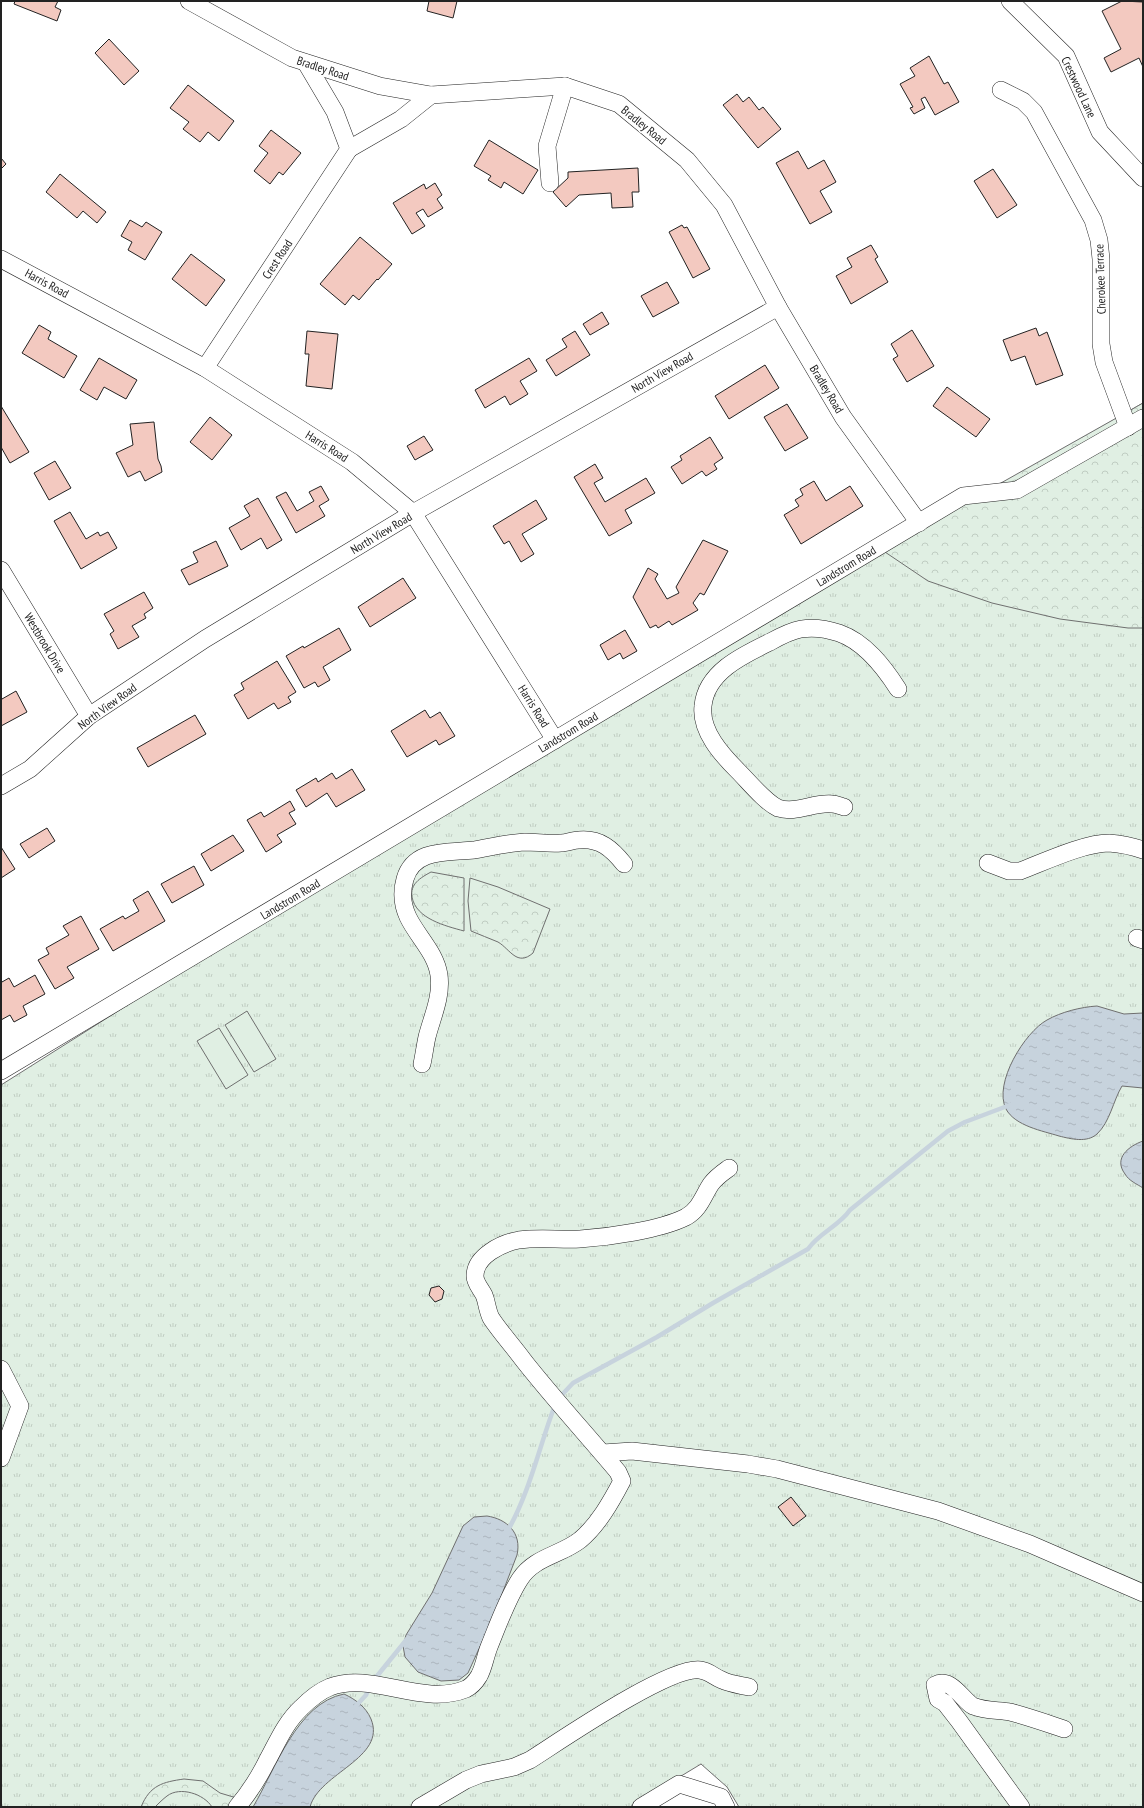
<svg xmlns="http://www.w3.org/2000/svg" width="1144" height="1808" viewBox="0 0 1144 1808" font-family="'PT Sans Narrow',sans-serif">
<defs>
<pattern id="grass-tufts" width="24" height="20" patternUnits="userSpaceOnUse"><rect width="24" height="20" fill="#e0efe3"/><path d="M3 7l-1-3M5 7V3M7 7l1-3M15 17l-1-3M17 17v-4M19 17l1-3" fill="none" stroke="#c0cdc2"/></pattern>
<pattern id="forest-crowns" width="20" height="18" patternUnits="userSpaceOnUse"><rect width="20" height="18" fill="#e0efe3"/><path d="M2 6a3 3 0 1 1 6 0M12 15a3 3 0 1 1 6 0" fill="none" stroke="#c0cdc2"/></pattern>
<pattern id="water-ripples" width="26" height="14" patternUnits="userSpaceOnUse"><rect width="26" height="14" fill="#c7d3dd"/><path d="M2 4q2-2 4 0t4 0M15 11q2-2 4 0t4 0" fill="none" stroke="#abb5bd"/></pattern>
</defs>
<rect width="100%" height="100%" fill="#fff"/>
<path fill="url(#grass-tufts)" stroke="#6f6f6f" d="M1143,403V1807H739L727,1787L701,1764L630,1807H1V1085L406,829Z"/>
<g fill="url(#forest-crowns)" stroke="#6f6f6f">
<path d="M1143,403V628H1128L1060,619L992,603L928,581L882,550Z"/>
<path d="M431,872L464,878V931C446,926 416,919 412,897C410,884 420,878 431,872Z"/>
<path d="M470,878L498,887L550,909L533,953C517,967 510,949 498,942C489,938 480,935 471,931L468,901Z"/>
<path d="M184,1779L203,1781L220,1793L240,1799L233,1807H212C204,1794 180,1786 167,1796C163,1799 159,1803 155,1807H141C150,1785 163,1782 184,1779Z"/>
</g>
<g fill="#e0efe3" stroke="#6f6f6f">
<path d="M247,1011L276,1059L254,1072L225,1025Z"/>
<path d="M219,1028L248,1075L226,1089L197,1041Z"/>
</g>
<g fill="url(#water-ripples)" stroke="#6f6f6f">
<path d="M1097,1006L1124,1014L1143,1013V1088L1122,1086C1113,1101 1110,1122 1097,1134C1087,1143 1071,1139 1059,1136C1043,1131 1015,1126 1006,1109C993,1083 1025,1032 1047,1020C1061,1012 1081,1007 1097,1006Z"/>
<path d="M1143,1141V1188C1137,1184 1129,1181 1125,1174C1113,1158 1129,1146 1143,1141Z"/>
<path d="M487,1516C507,1519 522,1533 517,1555L492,1620L468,1673L459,1680L441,1681L418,1672L405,1657L403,1646L406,1635L432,1593L463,1526L474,1517Z"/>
<path d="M344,1694C355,1699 366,1707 371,1719C387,1758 319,1773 310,1807H253C275,1770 297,1703 344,1694Z"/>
</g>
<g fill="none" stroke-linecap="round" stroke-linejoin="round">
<g stroke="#c7d3dd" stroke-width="4.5">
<path d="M559,1398L573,1383L657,1337L713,1303L808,1249C819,1233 839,1226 850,1210L948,1131L965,1122L1010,1105"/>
<path d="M507,1532C530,1492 539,1447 555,1405"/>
<path d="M373,1681L407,1639"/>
<path d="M355,1707L366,1695L369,1688"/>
</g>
</g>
<g fill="#f3c9c0" stroke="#222">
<path d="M15,1H58L55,7L61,10L57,21L14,4Z"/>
<path d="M429,1H457L453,18L427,11Z"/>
<path d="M1122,1L1143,2V67L1139,58L1111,72L1104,58L1121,49L1102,11Z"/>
<path d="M109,39L139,71L124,85L95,53Z"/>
<path d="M929,56L944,84L948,82L959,102L935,115L925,97L921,99L925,108L914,114L910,108L913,107L900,84L915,76L910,68Z"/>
<path d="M188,85L234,121L219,141L208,132L200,142L183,129L189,122L170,108Z"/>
<path d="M737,94L743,102L749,97L759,110L763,107L781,129L758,148L723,105Z"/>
<path d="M271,130L301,153L283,175L279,172L270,184L254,171L268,153L259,146Z"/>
<path d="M489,140L538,170L523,194L504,182L501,188L488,180L491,176L474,166Z"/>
<path d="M798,151L808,169L824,160L836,182L820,191L832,212L810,224L776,163Z"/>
<path d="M1,158L6,164L1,169Z"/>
<path d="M638,168L639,192H632L633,207L612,208L611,193L579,195L566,207L553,192L568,178V172Z"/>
<path d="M993,169L1017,205L997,218L974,181Z"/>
<path d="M60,174L106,212L97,223L83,211L77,218L46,192Z"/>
<path d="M435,183L442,195L437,199L443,208L428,217L423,209L416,213L425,226L412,234L393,203L424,184L426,189Z"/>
<path d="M130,220L142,227L146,222L162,232L145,260L128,250L132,242L121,236Z"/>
<path d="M682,225L684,228L687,227L710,269L693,278L669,232Z"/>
<path d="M360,237L392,264L378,280L377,279L359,300L353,295L345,305L320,284Z"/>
<path d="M871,245L878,257L875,259L888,282L851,304L836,276L852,267L847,258Z"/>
<path d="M191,254L225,280L206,306L172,279Z"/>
<path d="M667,282L679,303L653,317L641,296Z"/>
<path d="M602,312L609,324L590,335L583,324Z"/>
<path d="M39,325L51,332L48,339L77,356L64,378L22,353Z"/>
<path d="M1036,328L1039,336L1047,332L1063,375L1036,385L1025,356L1011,361L1003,340Z"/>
<path d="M912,330L934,366L907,382L893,359L898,356L891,344Z"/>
<path d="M307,331L338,334L332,389L306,386L309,354H305Z"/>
<path d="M575,331L590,355L556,376L546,360L567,347L562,339Z"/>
<path d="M99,358L137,380L126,399L104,387L97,400L80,390Z"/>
<path d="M529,358L537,371L520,381L528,394L510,405L505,396L485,408L475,390Z"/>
<path d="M765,365L779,388L729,419L715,396Z"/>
<path d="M947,387L990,419L976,437L933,406Z"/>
<path d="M787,404L808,438L785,451L764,417Z"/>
<path d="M1,406L29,452L10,463L1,447Z"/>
<path d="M210,417L232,435L212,460L190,442Z"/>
<path d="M154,422L158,459L161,466L162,472L145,481L140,471L128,477L116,453L133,445L130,424Z"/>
<path d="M424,436L433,450L415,460L407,446Z"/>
<path d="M710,437L723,458L714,464L717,469L706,476L702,471L682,484L671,467L682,460L680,456Z"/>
<path d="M55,461L71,488L49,500L34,473Z"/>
<path d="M595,464L603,478L594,483L605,502L646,478L655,493L625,510L632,523L609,536L574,477Z"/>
<path d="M814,481L826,501L850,486L863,506L801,544L784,515L799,506L795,500L803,495L800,489Z"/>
<path d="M321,486L329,500L319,506L325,516L296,533L276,497L286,492L297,511L314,501L309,492Z"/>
<path d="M258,498L282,540L267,549L261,538L241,550L229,528L250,516L244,506Z"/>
<path d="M536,500L547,519L522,534L534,554L521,562L509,541L504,544L493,526Z"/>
<path d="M70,512L86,539L98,532L100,536L108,532L117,548L81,569L54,521Z"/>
<path d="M703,540L728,551L704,595L700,593L693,603L698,610L672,625L669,621L658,628L656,625L650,628L633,597L648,568L658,574L655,579L667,599L679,593L676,587Z"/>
<path d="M216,541L228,566L189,585L181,570L198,562L193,552Z"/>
<path d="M403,578L416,598L370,627L358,607Z"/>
<path d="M144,592L153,608L144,614L146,618L132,626L139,637L118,649L110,634L114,631L104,614Z"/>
<path d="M339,628L351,650L323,667L330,680L318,687L315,682L304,688L286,656L303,646L304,648Z"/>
<path d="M625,630L637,651L623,659L620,653L608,660L600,645Z"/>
<path d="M277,661L296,692L288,697L291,702L278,709L274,703L248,719L234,695L244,689L241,683Z"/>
<path d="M16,691L27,712L1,726V697L2,699Z"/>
<path d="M425,710L430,718L440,712L455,736L439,745L436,740L407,757L391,731Z"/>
<path d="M195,715L206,734L148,767L137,748Z"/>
<path d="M352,769L365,790L336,807L327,793L306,807L296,790L316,778L318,782L332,773L336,779Z"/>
<path d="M290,801L295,810L289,813L296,824L277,835L282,842L266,852L247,820L261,812L264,817Z"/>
<path d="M47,828L55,841L29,858L20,844Z"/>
<path d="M233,835L244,851L211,871L201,854Z"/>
<path d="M1,847L15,869L1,878Z"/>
<path d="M194,866L204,885L172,903L161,884Z"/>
<path d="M148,891L165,921L113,951L100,929L123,916L125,919L139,911L133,900Z"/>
<path d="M81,916L99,949L67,967L74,978L55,989L38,960L49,954L46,948L69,935L63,926Z"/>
<path d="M35,975L45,994L23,1006L27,1015L14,1022L10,1015L1,1020V979L2,982L9,978L14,987Z"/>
<path d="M439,1286L444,1291L442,1299L435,1302L429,1295L431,1288Z"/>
<path d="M791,1497L806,1516L793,1526L778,1507Z"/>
</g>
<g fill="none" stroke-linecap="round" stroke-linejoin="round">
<defs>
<g id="minor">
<path d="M189,1L292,58L380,86L431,95L565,86L619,104L687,160L724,205L778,307L843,417L919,523"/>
<path d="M1010,1L1066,56L1100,132L1143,178"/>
<path d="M1001,90L1023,101L1034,112L1093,220L1099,240L1101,259V344L1104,362L1128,427"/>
<path d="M349,149L401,119L431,95"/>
<path d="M550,183L547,146L565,86"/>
<path d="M1,259L205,368L352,462L413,513L555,740"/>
<path d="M205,368L349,149L335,112L306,63"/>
<path d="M1,570L89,716"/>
<path d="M1,786L30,769L89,716L205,639L413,513L778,307"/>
<path d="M844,807C840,806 836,804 832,804C814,802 796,814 778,808C765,802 749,782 738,771C722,755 700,731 703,706C706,672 743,655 770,642C779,637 790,631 801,629C813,627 827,629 839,633C865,642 884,667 898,689"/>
<path d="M988,863L1009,871H1020C1044,862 1084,843 1109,843C1121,844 1132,846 1143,850"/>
<path d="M1137,938L1143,940"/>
<path d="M422,1064C424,1055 425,1046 427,1037C432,1017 442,997 439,975C436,953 417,936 408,917C402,904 401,893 405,879C414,848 448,853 474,850C491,847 508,843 525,842C537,842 549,844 561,843C567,843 573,840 579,840C600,838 612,849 624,864"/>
<path d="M1,1071L963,496L1017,490L1143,418"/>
<path d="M1,1369L20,1406L1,1458"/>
<path d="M603,1453L632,1451L748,1464L777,1469L938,1511L1030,1544L1143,1593"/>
<path d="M237,1807C249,1793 259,1777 267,1761C277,1743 285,1723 301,1708C308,1701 320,1691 330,1687C373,1671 421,1707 466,1689C472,1686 476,1681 479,1676C484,1667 485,1657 489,1647C498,1625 507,1599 520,1579C534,1557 561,1555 580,1540C598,1525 611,1502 622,1481L618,1472C587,1435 554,1399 524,1361C513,1346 501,1333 491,1318C487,1310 487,1302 484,1295C481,1289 475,1283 475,1276C475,1256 502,1243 519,1240C539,1237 560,1240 580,1239C609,1237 660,1230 686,1217C700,1209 703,1196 711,1184C716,1177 722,1173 729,1168"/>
<path d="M420,1807L466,1780L481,1774L514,1767L530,1760C560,1741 669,1666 700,1670C709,1671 714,1677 722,1680C730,1684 740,1685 749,1687"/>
<path d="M641,1807L679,1784L721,1797L726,1807"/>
<path d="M1021,1807L959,1721L945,1703L938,1699L935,1685C951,1676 963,1701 973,1706C985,1711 999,1710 1010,1712C1029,1717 1046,1723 1064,1729"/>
</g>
</defs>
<use href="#minor" stroke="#222" stroke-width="18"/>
<use href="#minor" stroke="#fff" stroke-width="17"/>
</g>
<g text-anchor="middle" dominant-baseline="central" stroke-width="3" stroke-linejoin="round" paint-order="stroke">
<g font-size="12" fill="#222" stroke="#fff">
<text transform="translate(323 68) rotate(18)">Bradley Road</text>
<text transform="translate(1079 87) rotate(65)">Crestwood Lane</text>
<text transform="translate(644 125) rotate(39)">Bradley Road</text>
<text transform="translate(277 259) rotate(-57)">Crest Road</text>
<text transform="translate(1100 279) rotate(-92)">Cherokee Terrace</text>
<text transform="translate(47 283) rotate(28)">Harris Road</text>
<text transform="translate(662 372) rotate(-30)">North View Road</text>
<text transform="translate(827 389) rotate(59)">Bradley Road</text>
<text transform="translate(327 446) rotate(32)">Harris Road</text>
<text transform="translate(381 533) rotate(-31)">North View Road</text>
<text transform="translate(846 566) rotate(-31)">Landstrom Road</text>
<text transform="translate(45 643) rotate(59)">Westbrook Drive</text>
<text transform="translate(107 706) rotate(-36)">North View Road</text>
<text transform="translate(534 706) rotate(58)">Harris Road</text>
<text transform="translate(568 732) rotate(-31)">Landstrom Road</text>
<text transform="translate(290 899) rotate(-31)">Landstrom Road</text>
</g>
</g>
<rect width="1144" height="1808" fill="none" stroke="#222222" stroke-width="4"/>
</svg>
